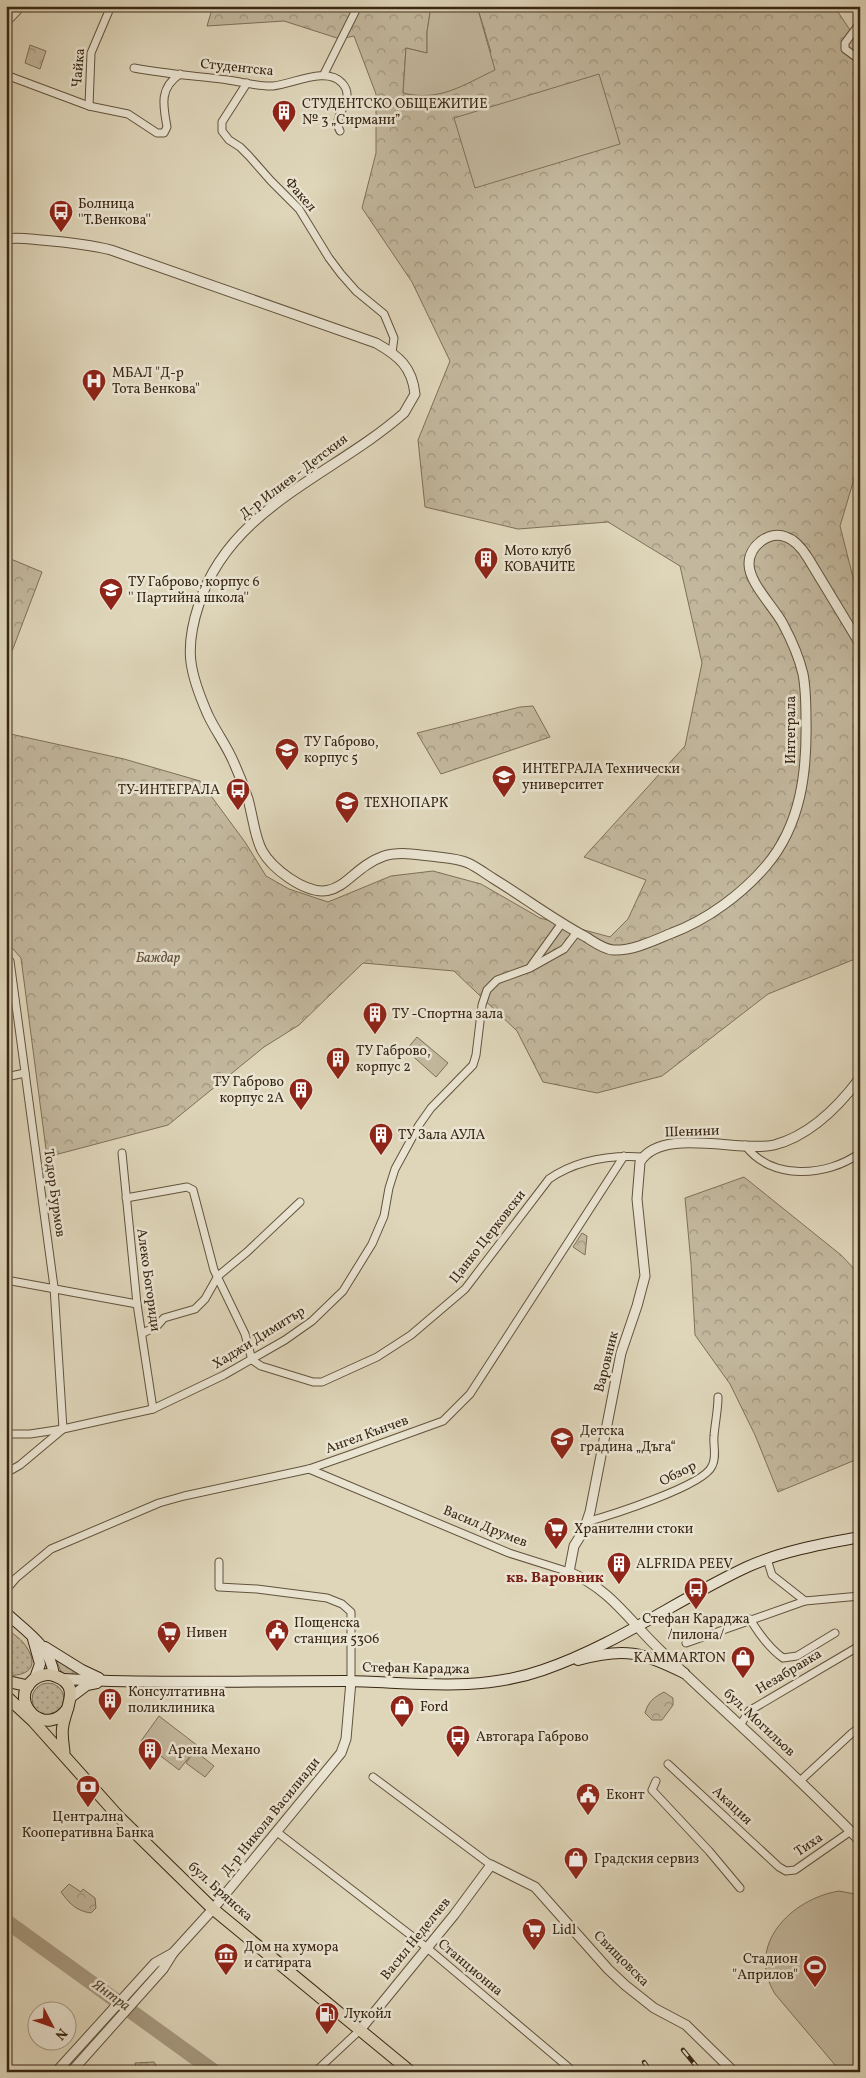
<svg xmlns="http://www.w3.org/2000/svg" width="866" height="2078" viewBox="0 0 866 2078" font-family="Vollkorn,serif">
<defs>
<pattern id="grass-dots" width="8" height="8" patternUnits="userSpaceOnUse" patternTransform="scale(1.25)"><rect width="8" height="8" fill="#c3b89e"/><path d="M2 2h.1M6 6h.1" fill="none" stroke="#9f9680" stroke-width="1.8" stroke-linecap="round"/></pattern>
<pattern id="forest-crowns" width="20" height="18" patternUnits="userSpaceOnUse" patternTransform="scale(1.25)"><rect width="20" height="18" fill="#c3b89e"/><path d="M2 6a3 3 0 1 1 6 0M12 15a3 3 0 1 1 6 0" fill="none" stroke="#9f9680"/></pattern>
</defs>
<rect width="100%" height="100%" fill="#dfd6ba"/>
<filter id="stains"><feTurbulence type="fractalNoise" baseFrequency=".004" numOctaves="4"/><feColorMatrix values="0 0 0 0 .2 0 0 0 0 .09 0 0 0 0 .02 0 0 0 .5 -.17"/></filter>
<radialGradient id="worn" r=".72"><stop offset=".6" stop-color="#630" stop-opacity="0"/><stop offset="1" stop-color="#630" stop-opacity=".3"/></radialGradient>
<g fill="url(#grass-dots)" stroke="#7e7058">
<path d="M6,1628C13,1634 23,1640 27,1648C40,1668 26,1677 6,1675Z"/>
<path d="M56,1659L80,1674L71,1677L62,1674Z"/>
<circle cx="48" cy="1699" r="16"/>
</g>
<g fill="url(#forest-crowns)" stroke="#7e7058">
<path d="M213,6H431L427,32V53L406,48L403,93L491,52L477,6H834L860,45V459L840,526L860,605V957L768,994L662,1076L597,1093L543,1082L517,1031L454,971L363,963L299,1025L264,1047L168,1125L47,1157L21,958L6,941V733L124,759L200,781L245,842L266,876L289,889L328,902L391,876L433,871L481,884L540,918L610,937L628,919L646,880L584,857L685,746L702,663L680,566L608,522L518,529L425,507L418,440L450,361L412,282L362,208L376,153V94L354,36L340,39L284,21L207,26Z"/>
<path d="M30,45L46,51L40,69L25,63Z"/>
<path d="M6,557L42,572L6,667Z"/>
<path d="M533,706L550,737L441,774L417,733L520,707Z"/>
<path d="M744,1177L841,1255L860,1275V1458L778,1492L755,1435L730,1384L695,1335L691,1263L685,1198Z"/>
<path d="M582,1233L587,1236L585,1255L573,1247Z"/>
<path d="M664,1692L673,1698V1705L662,1720H652L645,1713C648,1702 654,1697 664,1692Z"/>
<path d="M69,1884L81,1892L83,1889L95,1898L96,1908L91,1913C76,1911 69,1903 61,1892Z"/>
<path d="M154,2062L160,2072H137L135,2063Z"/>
</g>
<g fill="#c3b89e" stroke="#7e7058">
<path d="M431,6H477L495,70C463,85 440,102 403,93L406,48L427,53V32Z"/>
<path d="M599,74L620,144L475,188L454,118Z"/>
<path d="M417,1037L448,1063L436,1077L406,1050Z"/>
<path d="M159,1716L198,1746L179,1770L141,1741Z"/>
<path d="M195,1751L214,1766L205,1777L186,1763Z"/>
<path d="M839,1891L860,1895V2072H841L775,1994C745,1945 791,1899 839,1891Z"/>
</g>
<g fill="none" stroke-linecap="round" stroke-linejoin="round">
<path stroke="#a79a81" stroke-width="15" d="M6,1921L215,2072"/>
<defs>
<g id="minor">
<path d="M6,23L22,6"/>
<path d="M860,23L845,43V49L860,60"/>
<path d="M134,68C165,74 197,76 228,80C243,82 259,87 273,86C293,84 327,66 342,83C358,100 330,115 340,131"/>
<path d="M324,74L358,6"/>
<path d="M6,75L89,106L128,114L157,133H164L167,127C163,105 159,88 180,74"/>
<path d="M247,83L222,122V131L229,140L240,147L249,156L271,181L299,209L329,258L341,274L356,291L384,314L394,338L392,352"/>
<path d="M89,106L91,53L111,6"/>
<path d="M531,966L562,923"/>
<path d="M6,1077L25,1073"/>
<path d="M745,1145C771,1181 827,1177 860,1153"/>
<path d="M122,1153L137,1304L153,1409"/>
<path d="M126,1198L187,1187L193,1190L214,1270L245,1334L252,1360L261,1366L313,1382H322L377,1357L411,1335L465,1289L549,1179C577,1160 609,1155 642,1157"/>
<path d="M6,1280L137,1304"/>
<path d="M143,1333L157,1326L164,1318L195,1309L205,1299L218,1276L247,1252L300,1202"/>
<path d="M6,1434H30L63,1429L153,1409L224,1375L285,1340L312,1321L343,1291L372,1244L384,1216L389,1188L395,1169L419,1125L431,1108L473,1065L476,1055L482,1005L487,990L497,980L530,968L564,949L577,932"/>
<path d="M309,1469L509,1553L569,1572"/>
<path d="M6,1473L20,1465L63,1429L54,1287L10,961"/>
<path d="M586,1522C608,1516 704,1486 712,1466C717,1457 713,1446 714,1436C715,1423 718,1410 718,1397"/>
<path d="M767,1559L772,1575L805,1601L860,1596"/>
<path d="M219,1562V1587L257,1589L327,1598L342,1604L351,1612V1681"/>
<path d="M6,1590L16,1578L51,1549L159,1503L184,1496L309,1469L349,1455L443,1421L470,1394L624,1156"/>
<path d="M750,1619C759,1634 769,1648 783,1658L797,1656L835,1633"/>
<path d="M686,1643L805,1601"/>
<path d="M741,1724L749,1711L856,1648"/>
<path d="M668,1764L779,1867L786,1871L795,1870L851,1831"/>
<path d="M373,1777L491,1865"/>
<path d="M801,1780L852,1733L860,1727"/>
<path d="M656,1781L652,1790L709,1851L740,1888"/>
<path d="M277,1832L426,1947L574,2072"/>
<path d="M315,2072L360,2030"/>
</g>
<g id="tertiary">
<path d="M6,239C18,237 29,239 41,240C65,242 88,244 111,250L376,343C399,356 412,367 415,394L404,413C334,475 230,507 199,604C184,649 189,672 208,715C216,732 227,746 234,763C239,774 244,787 248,799C258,837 253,853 289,878C340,912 344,870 384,856C400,851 421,855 438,857C447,858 459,859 468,863C477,867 486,874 494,879C525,898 554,920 586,937C594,942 603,949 613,950C633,951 655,940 672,933C707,920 742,894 766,866C801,825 807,772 806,721C806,705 806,690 803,674C799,657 791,639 783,624C774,607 749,583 749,564C749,546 769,530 786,537C796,540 803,550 808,558L860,644"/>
<path d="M860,1078C839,1106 809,1136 774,1145C740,1153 661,1126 640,1162L637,1199L645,1276L637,1306L621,1353L590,1512L584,1530L574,1546L569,1572C611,1589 630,1622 661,1651C727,1715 796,1774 860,1841"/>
<path d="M360,2030L454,1915L491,1865L535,1887L608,1969L625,1985L654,2008L686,2025L734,2072"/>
<path d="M56,2072L155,1963L173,1953"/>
<path d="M71,2072L163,1969L173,1953L213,1909L341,1753L346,1739L351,1681"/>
</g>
<g id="secondary">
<path d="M6,1613C27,1632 50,1646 54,1675"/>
<path d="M33,1639L40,1664L35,1678"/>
<path d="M45,1647L82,1670L99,1678"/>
<path d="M578,1660C625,1647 642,1652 684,1673"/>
<path d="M62,1679C156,1684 250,1681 345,1681C412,1682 478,1693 543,1670C616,1645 678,1599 747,1567C782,1551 822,1544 860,1537"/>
<path d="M71,1697L87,1685L97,1683"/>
</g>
<g id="primary">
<path d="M6,1681L28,1686"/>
<path d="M6,1696L33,1721L119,1817L213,1909L411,2072"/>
<path d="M64,1752C63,1743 61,1733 63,1725C66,1707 82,1685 55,1676C48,1673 39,1675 33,1680C7,1702 46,1740 68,1708"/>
</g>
</defs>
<use href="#minor" stroke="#62533d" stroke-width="9"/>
<use href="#tertiary" stroke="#62533d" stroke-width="11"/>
<use href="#secondary" stroke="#392713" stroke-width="12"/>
<use href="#primary" stroke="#392713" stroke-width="13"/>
<use href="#minor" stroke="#eae4d2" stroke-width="7"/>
<use href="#tertiary" stroke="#eae4d2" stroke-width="9"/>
<use href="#secondary" stroke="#eae4d2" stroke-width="10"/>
<use href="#primary" stroke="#dfd6ba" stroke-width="11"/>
<defs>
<g id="rail">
<path d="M683,2050L701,2072"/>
<path d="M644,2062L651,2072"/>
<path d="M615,2071L616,2072"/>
</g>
</defs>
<use href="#rail" stroke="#392713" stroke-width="4.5"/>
<use href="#rail" stroke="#eae4d2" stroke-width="2.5" stroke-dasharray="8" stroke-linecap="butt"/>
</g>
<defs>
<symbol id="building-pin" viewBox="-11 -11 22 30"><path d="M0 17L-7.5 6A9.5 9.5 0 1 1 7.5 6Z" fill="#8f2418" stroke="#eae4d2"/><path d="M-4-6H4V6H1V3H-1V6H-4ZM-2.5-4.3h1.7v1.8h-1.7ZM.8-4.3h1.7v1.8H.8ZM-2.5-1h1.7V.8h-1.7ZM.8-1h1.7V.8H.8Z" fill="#fff"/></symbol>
<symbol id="bus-pin" viewBox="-11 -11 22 30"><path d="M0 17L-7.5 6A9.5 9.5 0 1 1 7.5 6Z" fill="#8f2418" stroke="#eae4d2"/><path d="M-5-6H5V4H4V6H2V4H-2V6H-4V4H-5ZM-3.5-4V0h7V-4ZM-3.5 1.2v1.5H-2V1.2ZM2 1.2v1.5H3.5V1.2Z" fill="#fff"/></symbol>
<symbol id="hospital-pin" viewBox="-11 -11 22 30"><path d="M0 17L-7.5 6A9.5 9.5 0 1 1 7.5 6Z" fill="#8f2418" stroke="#eae4d2"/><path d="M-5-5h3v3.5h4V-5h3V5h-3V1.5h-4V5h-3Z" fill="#fff"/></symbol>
<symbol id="university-pin" viewBox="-11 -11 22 30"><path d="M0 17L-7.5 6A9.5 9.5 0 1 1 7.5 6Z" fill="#8f2418" stroke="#eae4d2"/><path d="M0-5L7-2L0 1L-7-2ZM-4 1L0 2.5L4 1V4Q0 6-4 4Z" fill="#fff"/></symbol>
<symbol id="school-pin" viewBox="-11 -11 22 30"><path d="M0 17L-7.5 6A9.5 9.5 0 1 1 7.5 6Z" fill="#8f2418" stroke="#eae4d2"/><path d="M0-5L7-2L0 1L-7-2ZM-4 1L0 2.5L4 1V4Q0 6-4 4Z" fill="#fff"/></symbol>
<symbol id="supermarket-pin" viewBox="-11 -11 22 30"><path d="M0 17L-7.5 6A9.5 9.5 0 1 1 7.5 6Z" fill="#8f2418" stroke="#eae4d2"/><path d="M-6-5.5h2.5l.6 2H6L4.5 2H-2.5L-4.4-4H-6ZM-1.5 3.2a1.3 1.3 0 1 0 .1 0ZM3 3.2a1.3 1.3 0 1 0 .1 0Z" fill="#fff"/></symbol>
<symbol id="civic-pin" viewBox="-11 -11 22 30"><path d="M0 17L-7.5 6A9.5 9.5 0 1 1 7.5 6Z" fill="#8f2418" stroke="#eae4d2"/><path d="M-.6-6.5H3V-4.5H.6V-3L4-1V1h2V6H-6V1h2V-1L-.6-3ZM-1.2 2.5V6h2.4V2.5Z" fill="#fff"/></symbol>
<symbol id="shop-pin" viewBox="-11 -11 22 30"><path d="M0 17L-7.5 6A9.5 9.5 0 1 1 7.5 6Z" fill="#8f2418" stroke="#eae4d2"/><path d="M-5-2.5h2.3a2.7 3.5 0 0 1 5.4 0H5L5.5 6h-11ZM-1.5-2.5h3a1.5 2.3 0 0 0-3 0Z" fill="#fff"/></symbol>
<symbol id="bank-pin" viewBox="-11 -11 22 30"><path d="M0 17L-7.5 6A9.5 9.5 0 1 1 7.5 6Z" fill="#8f2418" stroke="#eae4d2"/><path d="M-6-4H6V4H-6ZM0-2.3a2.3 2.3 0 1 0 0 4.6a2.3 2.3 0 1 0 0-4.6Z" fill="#fff"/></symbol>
<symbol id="museum-pin" viewBox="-11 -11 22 30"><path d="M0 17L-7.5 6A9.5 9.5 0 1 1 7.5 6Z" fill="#8f2418" stroke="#eae4d2"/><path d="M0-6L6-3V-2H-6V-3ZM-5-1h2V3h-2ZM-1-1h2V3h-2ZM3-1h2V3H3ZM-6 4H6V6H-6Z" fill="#fff"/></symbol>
<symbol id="stadium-pin" viewBox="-11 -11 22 30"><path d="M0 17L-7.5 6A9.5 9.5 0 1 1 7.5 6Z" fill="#8f2418" stroke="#eae4d2"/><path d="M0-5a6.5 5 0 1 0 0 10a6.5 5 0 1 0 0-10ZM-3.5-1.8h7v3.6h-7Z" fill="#fff"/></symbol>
<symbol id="fuel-pin" viewBox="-11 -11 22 30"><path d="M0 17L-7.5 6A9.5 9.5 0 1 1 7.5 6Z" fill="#8f2418" stroke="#eae4d2"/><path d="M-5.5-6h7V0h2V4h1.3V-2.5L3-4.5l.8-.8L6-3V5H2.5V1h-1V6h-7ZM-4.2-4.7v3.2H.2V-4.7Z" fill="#fff"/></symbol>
</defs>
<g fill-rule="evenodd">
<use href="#building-pin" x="270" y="98" width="28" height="38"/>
<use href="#bus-pin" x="47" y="198" width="28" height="38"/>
<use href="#hospital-pin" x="80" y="367" width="28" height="38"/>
<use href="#building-pin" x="472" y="545" width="28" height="38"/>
<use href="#university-pin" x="97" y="576" width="28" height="38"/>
<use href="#university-pin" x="273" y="736" width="28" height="38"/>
<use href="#university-pin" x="490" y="763" width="28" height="38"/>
<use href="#bus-pin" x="224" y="776" width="28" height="38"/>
<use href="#university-pin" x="333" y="789" width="28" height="38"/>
<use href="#building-pin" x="361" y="1000" width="28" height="38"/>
<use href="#building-pin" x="324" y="1045" width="28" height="38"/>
<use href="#building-pin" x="287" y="1076" width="28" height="38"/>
<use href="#building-pin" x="367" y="1121" width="28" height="38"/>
<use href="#school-pin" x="548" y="1425" width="28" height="38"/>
<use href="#supermarket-pin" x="542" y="1515" width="28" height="38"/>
<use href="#building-pin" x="605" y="1550" width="28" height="38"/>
<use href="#bus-pin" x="682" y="1575" width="28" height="38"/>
<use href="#civic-pin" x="263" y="1617" width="28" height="38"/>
<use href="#supermarket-pin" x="155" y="1619" width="28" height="38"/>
<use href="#shop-pin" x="729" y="1644" width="28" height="38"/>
<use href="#building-pin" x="96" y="1686" width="28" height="38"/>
<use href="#shop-pin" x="388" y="1693" width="28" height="38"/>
<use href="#bus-pin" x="444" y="1723" width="28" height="38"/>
<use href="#building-pin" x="136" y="1736" width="28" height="38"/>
<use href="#bank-pin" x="74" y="1773" width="28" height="38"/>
<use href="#civic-pin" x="574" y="1781" width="28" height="38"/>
<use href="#shop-pin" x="562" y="1845" width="28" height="38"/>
<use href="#supermarket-pin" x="520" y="1916" width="28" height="38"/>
<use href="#museum-pin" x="212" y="1941" width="28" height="38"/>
<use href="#stadium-pin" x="801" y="1953" width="28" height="38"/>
<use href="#fuel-pin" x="313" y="2000" width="28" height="38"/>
</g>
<g text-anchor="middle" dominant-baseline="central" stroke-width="5" stroke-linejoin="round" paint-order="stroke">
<g font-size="14" fill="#392713" stroke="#eae4d2">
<text transform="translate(79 68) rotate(-85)">Чайка</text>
<text transform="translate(237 68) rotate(6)">Студентска</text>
<text transform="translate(300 195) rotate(49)">Факел</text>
<text transform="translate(294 477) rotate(-37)">Д-р Илиев - Детския</text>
<text transform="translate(791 730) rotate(-90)">Интеграла</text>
<text transform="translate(692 1132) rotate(-2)">Шенини</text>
<text transform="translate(54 1193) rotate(82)">Тодор Бурмов</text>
<text transform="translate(488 1237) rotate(-52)">Цанко Церковски</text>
<text transform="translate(148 1280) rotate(82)">Алеко Богориди</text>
<text transform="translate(259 1338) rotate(-32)">Хаджи Димитър</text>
<text transform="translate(607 1362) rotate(-76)">Варовник</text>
<text transform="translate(367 1435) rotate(-20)">Ангел Кънчев</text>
<text transform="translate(678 1474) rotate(-27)">Обзор</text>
<text transform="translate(485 1527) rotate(22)">Васил Друмев</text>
<text transform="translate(416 1669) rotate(1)">Стефан Караджа</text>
<text transform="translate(789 1672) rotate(-31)">Незабравка</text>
<text transform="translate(759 1723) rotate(43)">бул. Могильов</text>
<text transform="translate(732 1806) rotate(43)">Акация</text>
<text transform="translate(271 1817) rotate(-51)">Д-р Никола Василиади</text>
<text transform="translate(809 1845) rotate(-34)">Тиха</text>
<text transform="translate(220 1892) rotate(42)">бул. Брянска</text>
<text transform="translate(416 1939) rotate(-51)">Васил Неделчев</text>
<text transform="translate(621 1959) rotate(45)">Свищовска</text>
<text transform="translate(470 1968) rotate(40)">Станционна</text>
</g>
<g font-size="14" fill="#392713" stroke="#eae4d2" text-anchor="start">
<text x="302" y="104">СТУДЕНТСКО ОБЩЕЖИТИЕ<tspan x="302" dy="16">№ 3 „Сирмани”</tspan></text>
<text x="78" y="204">Болница<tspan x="78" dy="16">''Т.Венкова''</tspan></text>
<text x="112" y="373">МБАЛ "Д-р<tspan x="112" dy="16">Тота Венкова"</tspan></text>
<text x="504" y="551">Мото клуб<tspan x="504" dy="16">КОВАЧИТЕ</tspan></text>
<text x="128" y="582">ТУ Габрово, корпус 6<tspan x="128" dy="16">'' Партийна школа''</tspan></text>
<text x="304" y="742">ТУ Габрово,<tspan x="304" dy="16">корпус 5</tspan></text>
<text x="522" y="769">ИНТЕГРАЛА Технически<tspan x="522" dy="16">университет</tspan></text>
<text x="220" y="790" text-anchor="end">ТУ-ИНТЕГРАЛА</text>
<text x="364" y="803">ТЕХНОПАРК</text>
<text x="392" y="1014">ТУ -Спортна зала</text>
<text x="356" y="1051">ТУ Габрово,<tspan x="356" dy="16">корпус 2</tspan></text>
<text x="284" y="1082" text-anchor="end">ТУ Габрово<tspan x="284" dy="16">корпус 2А</tspan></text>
<text x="398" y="1135">ТУ Зала АУЛА</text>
<text x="580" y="1431">Детска<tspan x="580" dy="16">градина „Дъга“</tspan></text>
<text x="574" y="1529">Хранителни стоки</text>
<text x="636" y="1564">ALFRIDA PEEV</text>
<text x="696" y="1619" text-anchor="middle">Стефан Караджа<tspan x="696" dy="16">/пилона/</tspan></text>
<text x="294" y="1623">Пощенска<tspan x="294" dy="16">станция 5306</tspan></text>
<text x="186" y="1633">Нивен</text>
<text x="726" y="1658" text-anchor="end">KAMMARTON</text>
<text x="128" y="1692">Консултативна<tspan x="128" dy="16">поликлиника</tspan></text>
<text x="420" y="1707">Ford</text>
<text x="476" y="1737">Автогара Габрово</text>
<text x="168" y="1750">Арена Механо</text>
<text x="606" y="1795">Еконт</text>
<text x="88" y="1817" text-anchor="middle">Централна<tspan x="88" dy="16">Кооперативна Банка</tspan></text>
<text x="594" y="1859">Градския сервиз</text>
<text x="552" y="1930">Lidl</text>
<text x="244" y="1947">Дом на хумора<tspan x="244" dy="16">и сатирата</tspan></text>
<text x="798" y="1959" text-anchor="end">Стадион<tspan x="798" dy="16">"Априлов"</tspan></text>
<text x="344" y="2014">Лукойл</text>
</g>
<g font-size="14" font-style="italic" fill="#5c4b36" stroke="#eae4d2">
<text x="158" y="958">Баждар</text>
</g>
<g font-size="15" font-weight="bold" fill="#7a1f14" stroke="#eae4d2">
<text x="555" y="1578">кв. Варовник</text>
</g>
<g font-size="15" font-style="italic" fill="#5a4a34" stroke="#eae4d2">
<text transform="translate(111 1996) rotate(36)">Янтра</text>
</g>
</g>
<rect width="866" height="2078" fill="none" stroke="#dfd6ba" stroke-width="25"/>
<rect x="8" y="8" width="851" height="2063" fill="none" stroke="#392713" stroke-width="2.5"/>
<rect x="12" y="12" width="841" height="2053" fill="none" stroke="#392713"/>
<g transform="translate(52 2026) rotate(131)"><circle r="24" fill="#eae4d2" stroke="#a39886"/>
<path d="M0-4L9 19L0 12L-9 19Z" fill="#8f2418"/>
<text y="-8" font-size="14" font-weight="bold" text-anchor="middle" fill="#392713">N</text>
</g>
<rect width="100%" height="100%" filter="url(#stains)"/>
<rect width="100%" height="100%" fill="url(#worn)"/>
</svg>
